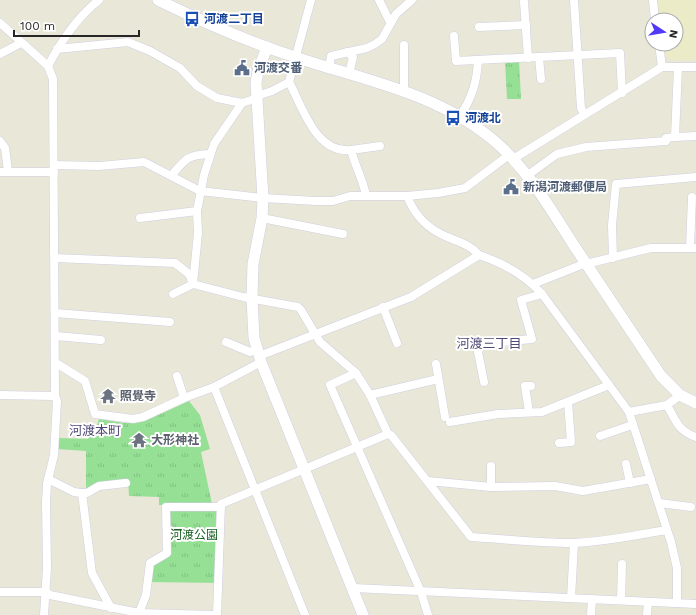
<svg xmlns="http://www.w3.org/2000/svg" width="696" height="615" viewBox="0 0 696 615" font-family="'Work Sans','Noto Sans JP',sans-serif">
<defs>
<pattern id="park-tufts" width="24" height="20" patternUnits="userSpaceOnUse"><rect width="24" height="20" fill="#96e095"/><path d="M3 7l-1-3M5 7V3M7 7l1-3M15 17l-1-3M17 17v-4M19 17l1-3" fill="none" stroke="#81c080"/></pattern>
</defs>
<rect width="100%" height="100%" fill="#e9e8d8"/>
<path fill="#ebebc7" d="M657,0H696V60H671L664,54L663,44H676V20H659Z"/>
<g fill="url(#park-tufts)">
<path d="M519,60L521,99H507L505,61Z"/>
<path d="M189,401L200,415L210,449L201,452L212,504L159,505V497L129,496L128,480L86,490V451L57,449L58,438L88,439L90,428L96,429L99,419L124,423L145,421Z"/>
<path d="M166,507H221L218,583L147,582L150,563L167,553Z"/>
</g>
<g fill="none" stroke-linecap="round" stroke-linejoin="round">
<defs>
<g id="street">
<path d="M379,0L390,22"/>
<path d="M574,0L581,108L584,114"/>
<path d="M653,0L655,20"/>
<path d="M524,2L528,58"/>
<path d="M0,23L48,66L53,79L55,396L57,401L54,455L47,484L46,502L47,568L44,615"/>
<path d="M479,27L526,25"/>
<path d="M454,36L456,61L620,53L622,93"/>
<path d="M659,44L662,67"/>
<path d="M57,49L128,42L150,51L180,68L197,86L217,98L242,103L257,98"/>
<path d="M347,52L353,57L349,74"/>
<path d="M0,54L21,43"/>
<path d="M539,57L541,79"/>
<path d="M48,66C61,41 76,18 99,0"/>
<path d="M329,68L331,56L367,48L375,44L382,39L396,14L412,0"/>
<path d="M289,82C303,108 316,154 351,150C355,166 363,179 366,196"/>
<path d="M404,90V45"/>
<path d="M257,96L272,91L289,82L311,0"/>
<path d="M242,103L214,144L204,175L197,211L198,233L193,284L243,297L298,307L301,310L320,342L356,373L370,395L388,434L391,435L471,537C505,539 539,543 573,543C604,542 636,535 667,530"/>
<path d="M459,117C472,99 477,82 478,60"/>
<path d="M675,137L696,136"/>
<path d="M0,141L5,148L8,171"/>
<path d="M351,150L380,146"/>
<path d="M513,159L662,67H696"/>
<path d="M54,165L99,166L144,162L200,191L263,198L316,201H333L350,196H407L438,193L465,188L509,155"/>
<path d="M0,172H54"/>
<path d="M172,175C186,158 188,155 210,154"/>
<path d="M528,175L557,154L586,147L666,141V138L675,137L678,67"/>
<path d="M407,196C413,211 424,225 439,233C453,241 468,242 479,255"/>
<path d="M140,218L197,211"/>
<path d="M262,218L343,234"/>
<path d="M690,248L692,197"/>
<path d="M55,258L175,263L189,274L193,284L173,294"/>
<path d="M613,258L612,225L616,184L696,177"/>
<path d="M586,264L651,248H696"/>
<path d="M533,284L586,263"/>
<path d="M383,307L397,343"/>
<path d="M55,313L170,322"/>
<path d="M56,336L101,340"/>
<path d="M226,342L250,352L257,349"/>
<path d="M259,356L411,297L479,255C503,263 524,274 542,294L629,412L671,542L677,568V603"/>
<path d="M56,363L85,381L95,414L133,419L143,417L184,398L214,387L261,362"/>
<path d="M436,364L445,417"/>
<path d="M356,373L330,385L421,592L428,615"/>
<path d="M177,376L184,398"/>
<path d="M484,382L478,352L481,344L532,339L521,300L542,294"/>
<path d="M214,387L305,615"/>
<path d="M0,395L55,396"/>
<path d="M370,395L438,379"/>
<path d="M667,405C676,421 678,431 696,437"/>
<path d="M529,412L525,386H531"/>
<path d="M629,412L667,405L680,395"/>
<path d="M450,422L498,414L542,412L609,385"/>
<path d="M600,436L632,425"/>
<path d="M559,443L571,442L568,402"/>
<path d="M626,464L630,483"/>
<path d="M491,466V487"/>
<path d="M48,479L74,492L82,493H87L99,486L126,483"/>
<path d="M428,481L491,487L555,486L583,491L651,479"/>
<path d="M82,493L92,573L111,608"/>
<path d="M659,503L691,507"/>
<path d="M353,588L696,604"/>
<path d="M0,592H46L50,595L139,613L214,615"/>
<path d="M571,598L574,543"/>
<path d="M621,600L622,564"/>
<path d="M139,613L146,595L150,563L167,553L166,507H221"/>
<path d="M217,615L221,504L388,434"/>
<path d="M591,615L592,599"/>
<path d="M647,615L648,602"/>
</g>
<g id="secondary">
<path d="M158,0C203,22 251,43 298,58C367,81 442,94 499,145C530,173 551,210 573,244C602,288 632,332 661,376L680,395L696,403"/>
<path d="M267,47L258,71L256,83L263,198L262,218L253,264L252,298L254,338L261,362L363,615"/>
</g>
</defs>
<use href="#street" stroke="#d0cee0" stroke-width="9"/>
<use href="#secondary" stroke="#d0cee0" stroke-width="12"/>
<use href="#street" stroke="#fff" stroke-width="8"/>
<use href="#secondary" stroke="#fff" stroke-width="11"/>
</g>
<defs>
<symbol id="bus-bare" viewBox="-9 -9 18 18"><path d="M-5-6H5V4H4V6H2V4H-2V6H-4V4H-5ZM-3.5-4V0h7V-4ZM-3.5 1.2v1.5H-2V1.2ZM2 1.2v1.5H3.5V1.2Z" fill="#1a4fb4" stroke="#fff" stroke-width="2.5" paint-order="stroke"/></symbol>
<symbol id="civic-bare" viewBox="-9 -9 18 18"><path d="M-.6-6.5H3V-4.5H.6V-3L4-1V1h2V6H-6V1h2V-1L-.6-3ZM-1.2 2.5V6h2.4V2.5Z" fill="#5c6f8a" stroke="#fff" stroke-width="2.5" paint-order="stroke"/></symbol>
<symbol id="temple-bare" viewBox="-9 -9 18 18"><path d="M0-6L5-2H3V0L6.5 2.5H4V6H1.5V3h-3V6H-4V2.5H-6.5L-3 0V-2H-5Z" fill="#6b7280" stroke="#fff" stroke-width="2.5" paint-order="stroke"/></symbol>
</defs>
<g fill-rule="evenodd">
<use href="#bus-bare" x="181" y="8" width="22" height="22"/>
<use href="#civic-bare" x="231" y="57" width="22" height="22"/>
<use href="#bus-bare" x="442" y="107" width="22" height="22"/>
<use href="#civic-bare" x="500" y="176" width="22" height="22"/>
<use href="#temple-bare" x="97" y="385" width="22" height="22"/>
<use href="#temple-bare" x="128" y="429" width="22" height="22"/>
</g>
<g text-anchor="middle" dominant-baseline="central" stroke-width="4" stroke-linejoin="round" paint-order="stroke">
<g font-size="12" font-weight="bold" fill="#164399" stroke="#fff" text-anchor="start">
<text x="204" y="19">河渡二丁目</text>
<text x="465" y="118">河渡北</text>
</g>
<g font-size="12" font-weight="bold" fill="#4e5e75" stroke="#fff" text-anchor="start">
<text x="254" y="68">河渡交番</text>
<text x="523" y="187">新潟河渡郵便局</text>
</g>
<g font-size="12" font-weight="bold" fill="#5b616d" stroke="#fff" text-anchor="start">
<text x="120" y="396">照覺寺</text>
<text x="151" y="440">大形神社</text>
</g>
<g font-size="12" fill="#1a6022" stroke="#fff">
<text x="194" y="535">河渡公園</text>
</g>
<g font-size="13" fill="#4f4976" stroke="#fff">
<text x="489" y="343">河渡三丁目</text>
<text x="95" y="430">河渡本町</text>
</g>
</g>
<g transform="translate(664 32) rotate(102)"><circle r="19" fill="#ffffff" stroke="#a9a9a9"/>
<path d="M0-3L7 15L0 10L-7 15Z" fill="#5239f5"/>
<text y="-6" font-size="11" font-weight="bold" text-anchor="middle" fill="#272727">N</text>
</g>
<path d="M14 30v6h125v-6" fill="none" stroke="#272727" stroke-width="2"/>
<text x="20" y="30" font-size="12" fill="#272727" stroke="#ffffff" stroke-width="3" paint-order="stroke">100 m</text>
</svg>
